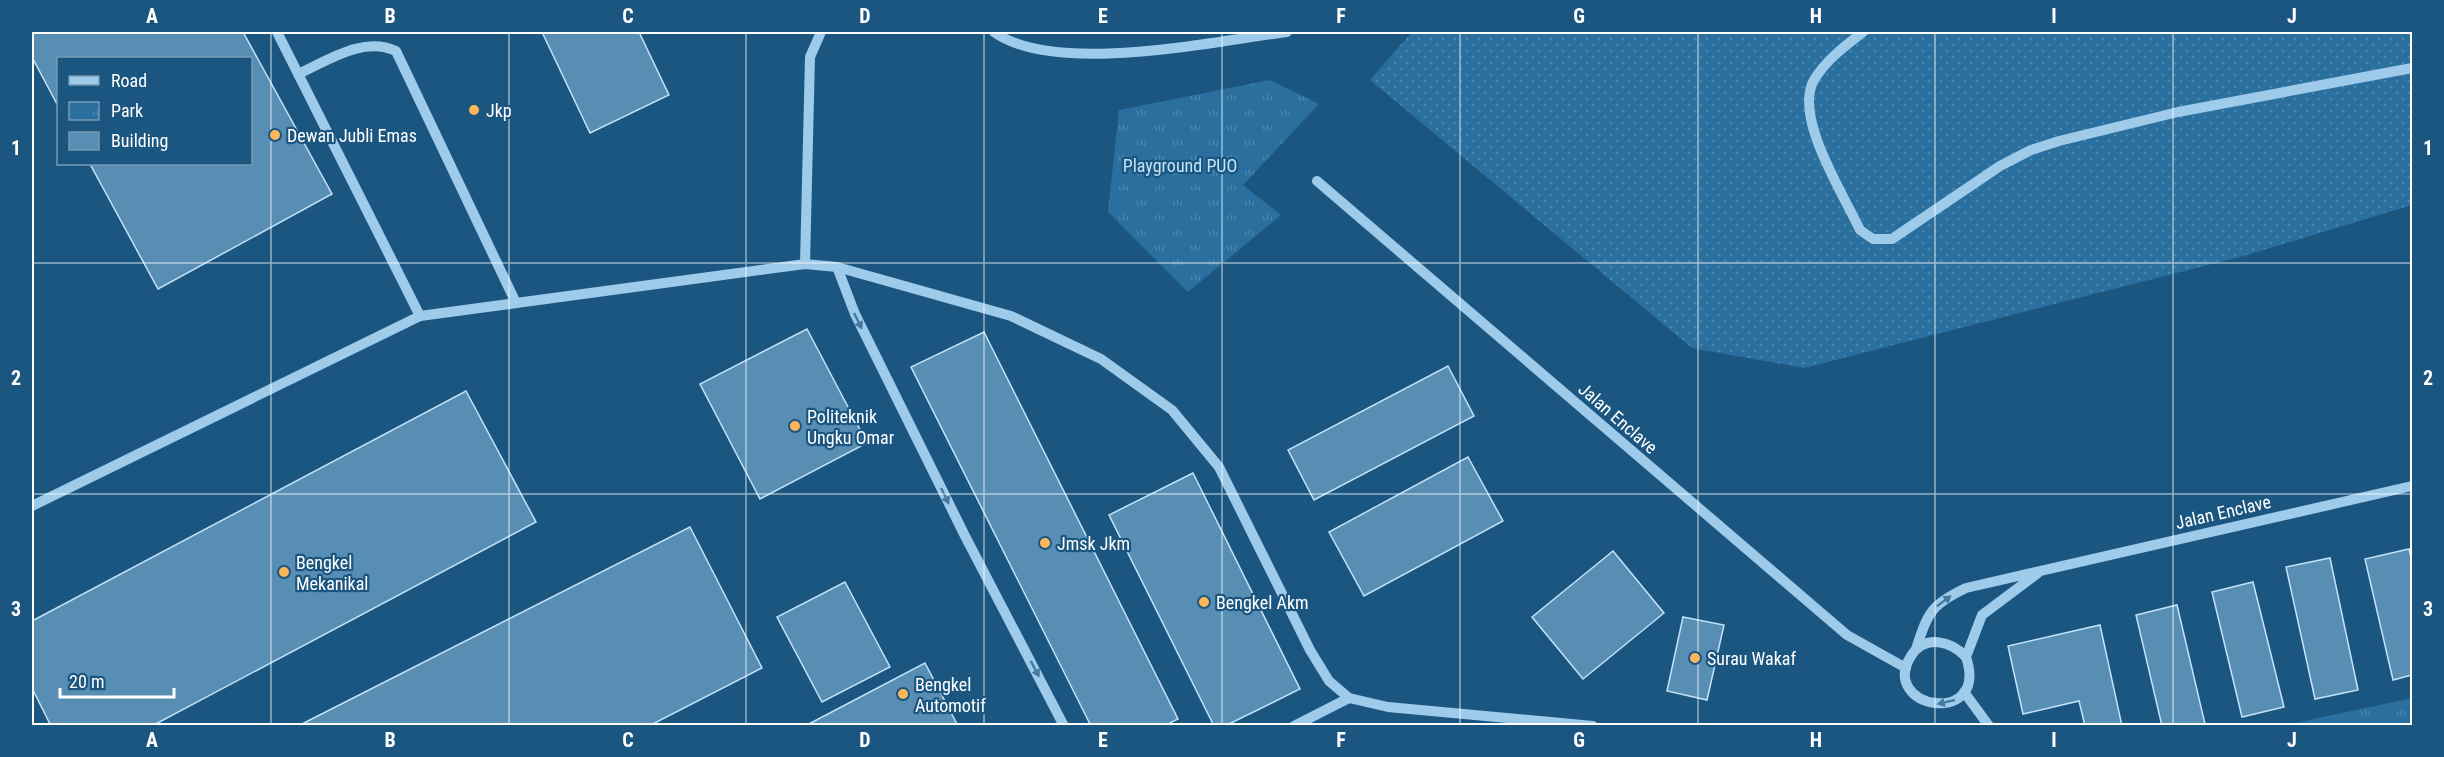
<svg xmlns="http://www.w3.org/2000/svg" width="2444" height="757" viewBox="0 0 2444 757" font-family="'Roboto Condensed',sans-serif">
<defs>
<pattern id="grass-dots" width="8" height="8" patternUnits="userSpaceOnUse" patternTransform="scale(1.5)"><rect width="8" height="8" fill="#2a6f9e"/><path d="M2 2h.1M6 6h.1" fill="none" stroke="#4a85ad" stroke-width="1.8" stroke-linecap="round"/></pattern>
<pattern id="park-tufts" width="24" height="20" patternUnits="userSpaceOnUse" patternTransform="scale(1.5)"><rect width="24" height="20" fill="#2a6f9e"/><path d="M3 7l-1-3M5 7V3M7 7l1-3M15 17l-1-3M17 17v-4M19 17l1-3" fill="none" stroke="#4a85ad"/></pattern>
</defs>
<rect width="100%" height="100%" fill="#1b5681"/>
<path fill="url(#grass-dots)" d="M1412,32H2412V205L2247,255L1804,368L1692,348L1370,80Z"/>
<g fill="url(#park-tufts)">
<path d="M1270,80L1319,104L1243,185L1281,215L1188,292L1108,212L1119,110Z"/>
<path d="M2412,698V725H2286Z"/>
</g>
<g fill="#598eb4" stroke="#c3e2f8" stroke-width="1.5">
<path d="M32,32H243L332,194L158,289L90,164H250V58H58V106L32,57Z"/>
<path d="M542,32H639L669,95L590,133Z"/>
<path d="M807,329L867,443L760,499L700,384Z"/>
<path d="M984,332L1178,719L1164,726H1091L911,367Z"/>
<path d="M1448,366L1474,416L1314,500L1288,450Z"/>
<path d="M466,391L536,522L152,726H51L32,688V621Z"/>
<path d="M1468,457L1503,521L1364,596L1329,532Z"/>
<path d="M1193,473L1300,689L1225,726H1214L1109,515Z"/>
<path d="M690,527L762,668L649,726H298Z"/>
<path d="M2409,549L2412,562V675L2393,680L2365,559Z"/>
<path d="M1613,551L1664,613L1583,679L1532,617Z"/>
<path d="M2330,558L2358,690L2315,699L2286,567Z"/>
<path d="M845,582L890,667L822,702L777,617Z"/>
<path d="M2253,582L2284,707L2242,717L2212,592Z"/>
<path d="M2177,605L2205,724L2198,726H2162L2136,615Z"/>
<path d="M1683,617L1724,625L1707,700L1667,691Z"/>
<path d="M2100,625L2122,726H2085L2079,701L2023,714L2008,646Z"/>
<path d="M925,663L958,726H805Z"/>
</g>
<g fill="none" stroke-linecap="round" stroke-linejoin="round">
<g stroke="#9fcbea" stroke-width="10">
<path d="M277,32L420,316"/>
<path d="M994,32C1054,76 1215,41 1287,32"/>
<path d="M1863,32C1846,45 1825,61 1814,80C1793,117 1844,195 1860,230L1873,239H1892L2000,166L2031,150L2059,141L2178,112L2412,68"/>
<path d="M298,74C329,60 363,36 396,51L516,303"/>
<path d="M1317,181L1847,635L1906,668"/>
<path d="M805,264L810,57L821,32"/>
<path d="M837,267L855,314L965,536L1064,726"/>
<path d="M32,506L420,316L805,264L837,267L1011,316L1101,359L1172,410L1219,467L1310,650L1329,681L1349,698L1388,707L1593,726"/>
<path d="M1916,649C1928,613 1930,605 1966,588L2412,486"/>
<path d="M1966,657C1951,641 1925,634 1911,656C1878,709 1990,728 1966,657L1982,615L2038,573"/>
<path d="M1964,692L1989,726"/>
<path d="M1294,726L1349,698"/>
</g>
</g>
<defs><path id="oneway-solid" d="M-6-.8H1V-3.2L6.5 0L1 3.2V.8H-6Z" transform="scale(1.5)"/></defs>
<g fill="#4379a0">
<use href="#oneway-solid" transform="translate(858 321) rotate(64)"/>
<use href="#oneway-solid" transform="translate(945 496) rotate(64)"/>
<use href="#oneway-solid" transform="translate(1944 601) rotate(-37)"/>
<use href="#oneway-solid" transform="translate(1035 669) rotate(62)"/>
<use href="#oneway-solid" transform="translate(1946 702) rotate(167)"/>
</g>
<path fill="none" stroke="#fff" stroke-width="1.5" stroke-opacity="0.55" d="M271,32V726M509,32V726M746,32V726M984,32V726M1222,32V726M1460,32V726M1698,32V726M1935,32V726M2173,32V726M32,263H2412M32,494H2412"/>
<g fill="#fcb75b" stroke="#1b5681" stroke-width="2">
<circle cx="474" cy="110" r="6"/>
<circle cx="275" cy="135" r="6"/>
<circle cx="795" cy="426" r="6"/>
<circle cx="1045" cy="543" r="6"/>
<circle cx="284" cy="572" r="6"/>
<circle cx="1204" cy="602" r="6"/>
<circle cx="1695" cy="658" r="6"/>
<circle cx="903" cy="694" r="6"/>
</g>
<g text-anchor="middle" dominant-baseline="central" stroke-width="4.5" stroke-linejoin="round" paint-order="stroke">
<g font-size="18" fill="#fff" stroke="#1b5681" text-anchor="start">
<text x="486" y="110">Jkp</text>
<text x="287" y="135">Dewan Jubli Emas</text>
<text x="807" y="416">Politeknik<tspan x="807" dy="21">Ungku Omar</tspan></text>
<text x="1057" y="543">Jmsk Jkm</text>
<text x="296" y="562">Bengkel<tspan x="296" dy="21">Mekanikal</tspan></text>
<text x="1216" y="602">Bengkel Akm</text>
<text x="1707" y="658">Surau Wakaf</text>
<text x="915" y="684">Bengkel<tspan x="915" dy="21">Automotif</tspan></text>
</g>
<g font-size="18" fill="#c3e2f8" stroke="#1b5681">
<text x="1180" y="165">Playground PUO</text>
</g>
<g font-size="18" fill="#fff" stroke="#1b5681">
<text transform="translate(1618 418) rotate(41)">Jalan Enclave</text>
<text transform="translate(2223 512) rotate(-13)">Jalan Enclave</text>
</g>
</g>
<rect width="2444" height="757" fill="none" stroke="#1b5681" stroke-width="66"/>
<rect x="57" y="57" width="195" height="108" fill="#1b5681" stroke="#769ab3" stroke-width="1.5"/>
<rect x="69" y="76" width="30" height="9" fill="#9fcbea" stroke="#769ab3" stroke-width="1.5"/>
<text x="111" y="87" font-size="18" fill="#ffffff">Road</text>
<rect x="69" y="102" width="30" height="18" fill="url(#park-tufts)" stroke="#769ab3" stroke-width="1.5"/>
<text x="111" y="117" font-size="18" fill="#ffffff">Park</text>
<rect x="69" y="132" width="30" height="18" fill="#598eb4" stroke="#769ab3" stroke-width="1.5"/>
<text x="111" y="147" font-size="18" fill="#ffffff">Building</text>
<path d="M60 688v9h114v-9" fill="none" stroke="#ffffff" stroke-width="3"/>
<text x="69" y="688" font-size="18" fill="#ffffff" stroke="#1b5681" stroke-width="4.5" paint-order="stroke">20 m</text>
<rect x="33" y="33" width="2378" height="691" fill="none" stroke="#fff" stroke-width="2"/>
<g font-size="20" text-anchor="middle" font-weight="bold" fill="#fff">
<text x="152" y="23">A</text>
<text x="390" y="23">B</text>
<text x="628" y="23">C</text>
<text x="865" y="23">D</text>
<text x="1103" y="23">E</text>
<text x="1341" y="23">F</text>
<text x="1579" y="23">G</text>
<text x="1816" y="23">H</text>
<text x="2054" y="23">I</text>
<text x="2292" y="23">J</text>
<text x="16" y="155">1</text>
<text x="2428" y="155">1</text>
<text x="16" y="385">2</text>
<text x="2428" y="385">2</text>
<text x="16" y="616">3</text>
<text x="2428" y="616">3</text>
<text x="152" y="747">A</text>
<text x="390" y="747">B</text>
<text x="628" y="747">C</text>
<text x="865" y="747">D</text>
<text x="1103" y="747">E</text>
<text x="1341" y="747">F</text>
<text x="1579" y="747">G</text>
<text x="1816" y="747">H</text>
<text x="2054" y="747">I</text>
<text x="2292" y="747">J</text>
</g>
</svg>
